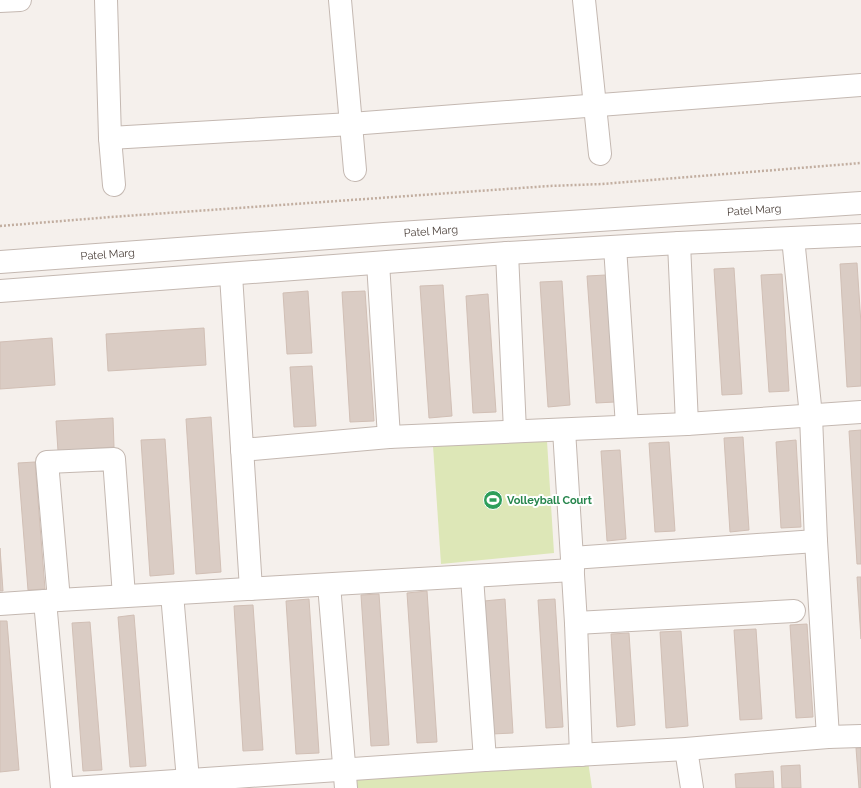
<svg xmlns="http://www.w3.org/2000/svg" width="861" height="788" viewBox="0 0 861 788" font-family="Raleway,sans-serif">
<rect width="100%" height="100%" fill="#f5f0ec"/>
<g fill="#dde7b7">
<path d="M547,441L554,553L441,564L433,446Z"/>
<path d="M588,761L592,788H357L356,778Z"/>
</g>
<g fill="#daccc4" stroke="#d1bfb5">
<path d="M857,263L861,324V386L847,387L840,264Z"/>
<path d="M734,268L742,394L722,395L714,269Z"/>
<path d="M782,274L789,391L769,392L761,275Z"/>
<path d="M606,275L615,402L596,403L587,276Z"/>
<path d="M562,281L570,405L548,407L540,282Z"/>
<path d="M443,285L452,416L429,418L420,286Z"/>
<path d="M308,291L312,353L287,354L283,293Z"/>
<path d="M365,291L374,421L350,422L342,292Z"/>
<path d="M488,294L496,412L473,413L466,296Z"/>
<path d="M204,328L206,365L108,371L106,334Z"/>
<path d="M52,338L55,385L0,389V342Z"/>
<path d="M312,366L316,426L294,427L290,367Z"/>
<path d="M211,417L221,572L196,574L186,419Z"/>
<path d="M113,418L114,447L58,451L56,421Z"/>
<path d="M861,430V564H857L849,431Z"/>
<path d="M743,437L749,530L730,532L724,438Z"/>
<path d="M165,439L174,574L150,576L141,440Z"/>
<path d="M796,440L801,527L781,528L776,442Z"/>
<path d="M669,442L675,531L655,532L649,443Z"/>
<path d="M620,450L626,539L607,541L601,451Z"/>
<path d="M35,462L45,589L28,590L18,463Z"/>
<path d="M0,548L3,591H0Z"/>
<path d="M857,577H861V639Z"/>
<path d="M427,591L437,742L417,743L407,593Z"/>
<path d="M379,594L389,745L371,746L361,595Z"/>
<path d="M309,599L319,753L296,754L286,601Z"/>
<path d="M505,599L513,733L492,734L484,601Z"/>
<path d="M555,599L563,727L546,728L538,600Z"/>
<path d="M253,605L263,750L243,751L234,606Z"/>
<path d="M134,615L146,766L130,767L118,617Z"/>
<path d="M0,621H7L19,770L0,772Z"/>
<path d="M90,622L102,770L83,771L72,623Z"/>
<path d="M807,624L813,717L796,718L790,625Z"/>
<path d="M756,629L762,719L740,720L734,630Z"/>
<path d="M681,631L688,726L666,728L660,632Z"/>
<path d="M629,633L635,725L617,727L611,634Z"/>
<path d="M856,748H861V788H859Z"/>
<path d="M800,765L801,788H782L781,766Z"/>
<path d="M773,771L774,788H736L735,774Z"/>
</g>
<g fill="none" stroke-linecap="round" stroke-linejoin="round">
<defs>
<g id="minor">
<path d="M106,0L110,138L114,185"/>
<path d="M340,0L355,170"/>
<path d="M584,0L600,154"/>
<path d="M0,1L20,0"/>
<path d="M110,138L351,124L861,85"/>
<path d="M793,238L811,416L816,541L828,737"/>
<path d="M679,243L687,424"/>
<path d="M615,247L627,426"/>
<path d="M507,253L515,431"/>
<path id="s1" d="M0,262L384,234L861,203"/>
<path d="M378,263L389,437"/>
<path d="M231,275L251,589"/>
<path d="M0,291L507,253L679,243L861,235"/>
<path d="M564,430L576,623L581,755"/>
<path d="M242,450L389,437L687,424L861,412"/>
<path d="M572,558L816,541"/>
<path d="M472,577L485,760"/>
<path d="M329,585L346,788"/>
<path d="M172,594L188,780"/>
<path d="M59,600L47,462L114,459L124,596"/>
<path d="M45,601L62,788"/>
<path d="M0,604L59,600L573,570"/>
<path d="M576,623L794,611"/>
<path d="M686,749L692,788"/>
<path d="M73,788L485,760L686,749L828,737L861,736"/>
</g>
</defs>
<use href="#minor" stroke="#c4b8b1" stroke-width="24"/>
<path stroke="#c2aea0" stroke-width="2.5" stroke-dasharray="2 2" stroke-linecap="butt" d="M0,226L111,217L549,186L602,184L861,163"/>
<use href="#minor" stroke="#fff" stroke-width="22"/>
</g>
<defs>
<symbol id="stadium-disc" viewBox="-11 -11 22 22"><circle r="9.5" fill="#2e9e5b" stroke="#fff"/><path d="M0-5a6.5 5 0 1 0 0 10a6.5 5 0 1 0 0-10ZM-3.5-1.8h7v3.6h-7Z" fill="#fff"/></symbol>
</defs>
<g fill-rule="evenodd">
<use href="#stadium-disc" x="482" y="489" width="22" height="22"/>
</g>
<g text-anchor="middle" dominant-baseline="central" stroke-width="4" stroke-linejoin="round" paint-order="stroke">
<g font-size="11" fill="#4a3f39" stroke="#fff">
<text stroke="none"><textPath href="#s1" startOffset="756">Patel Marg</textPath></text>
<text stroke="none"><textPath href="#s1" startOffset="432">Patel Marg</textPath></text>
<text stroke="none"><textPath href="#s1" startOffset="108">Patel Marg</textPath></text>
</g>
<g font-size="11" font-weight="bold" fill="#27864d" stroke="#fff" text-anchor="start">
<text x="507" y="500">Volleyball Court</text>
</g>
</g>
</svg>
